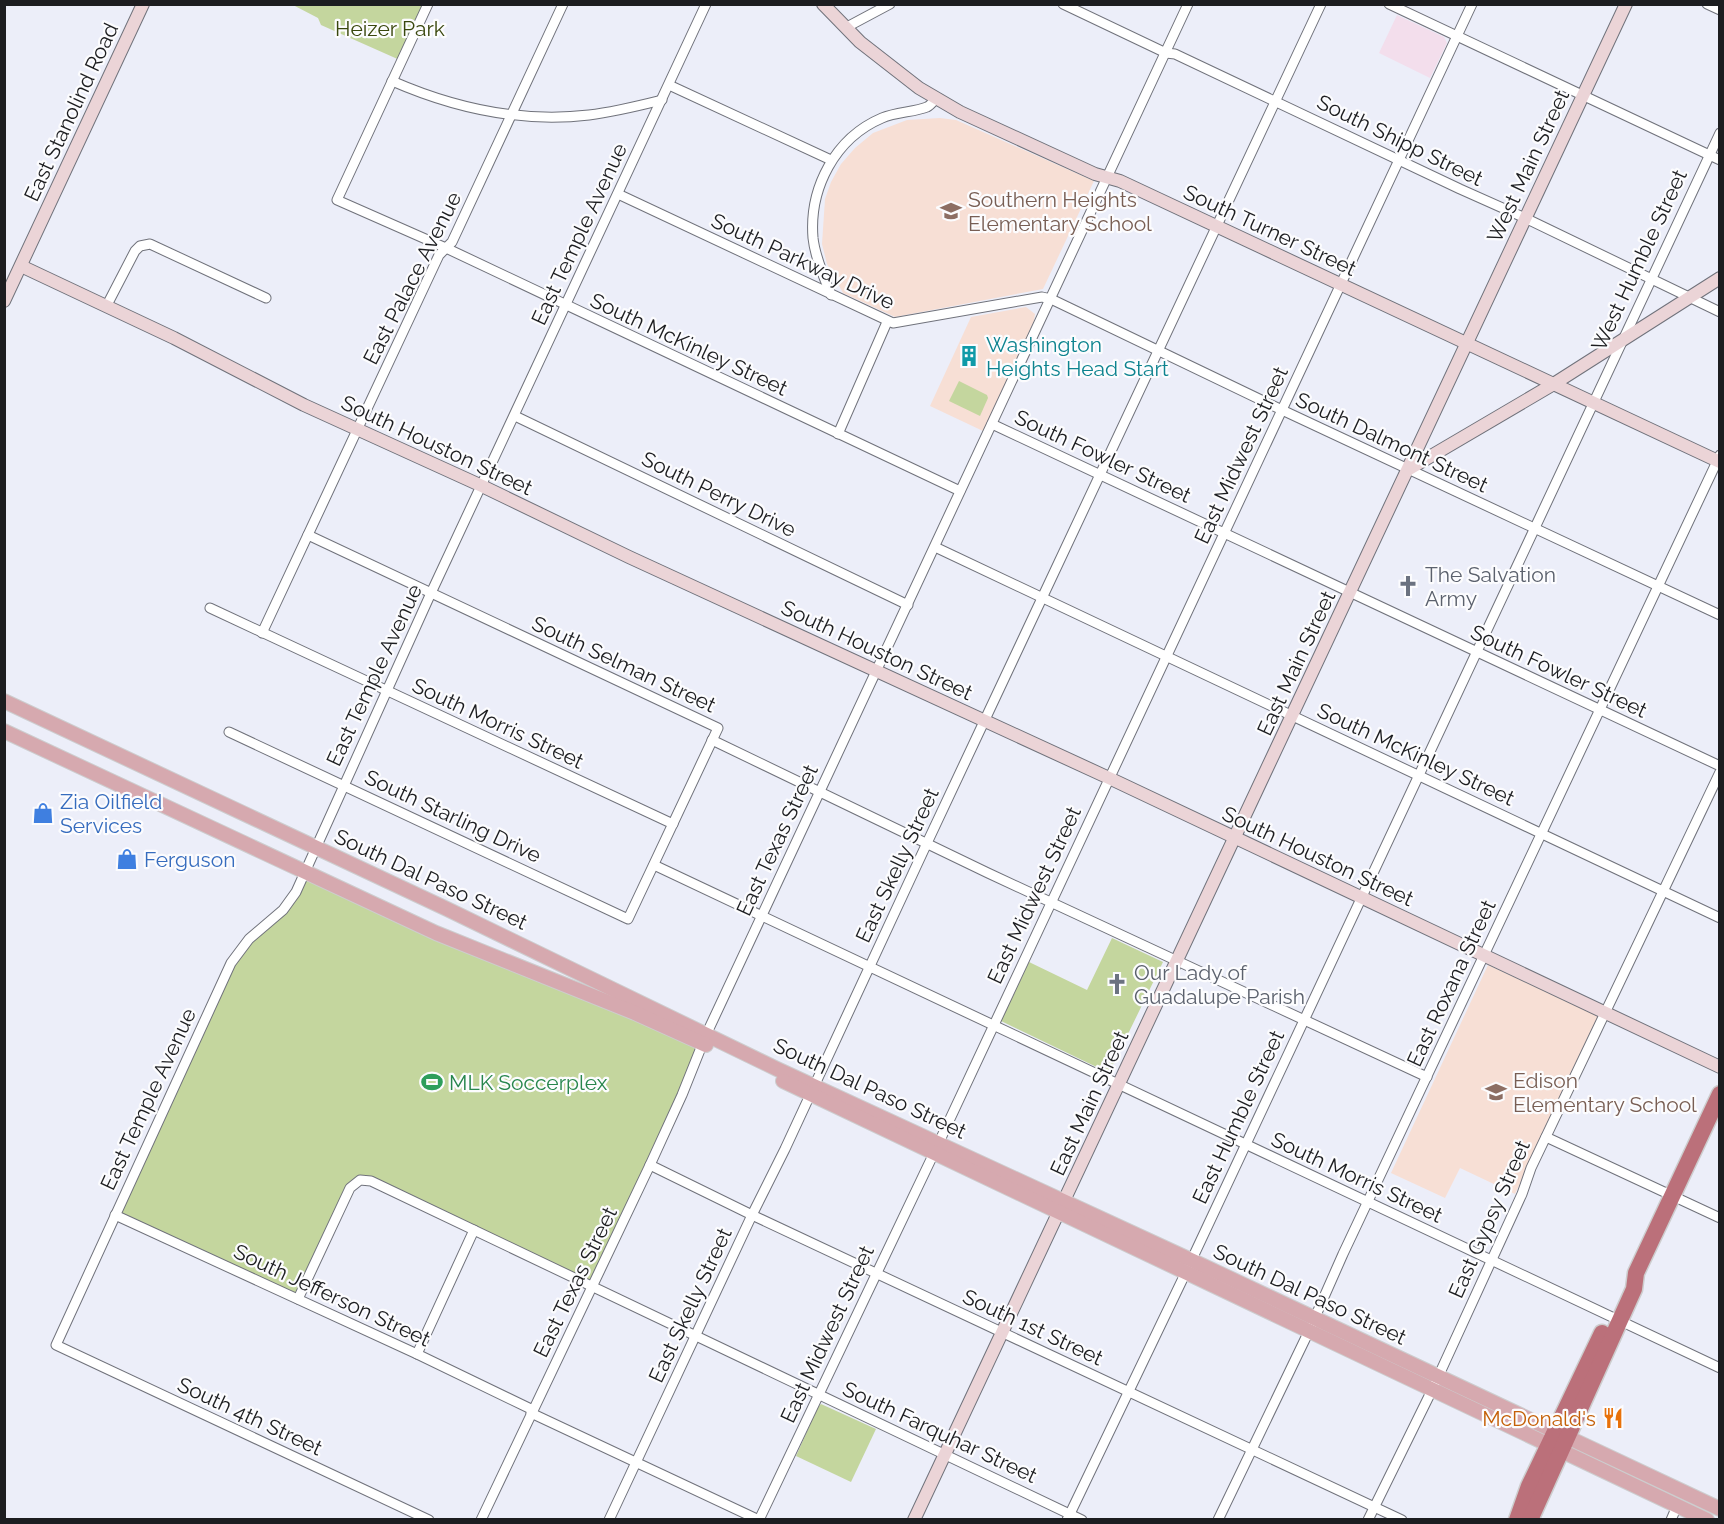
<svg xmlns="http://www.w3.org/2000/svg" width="1724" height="1524" viewBox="0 0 1724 1524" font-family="Raleway,sans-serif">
<rect width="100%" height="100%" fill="#eceef9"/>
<path fill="#f3deec" d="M1397,15L1444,37L1447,43L1430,78L1379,53Z"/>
<g fill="#f7dfd5">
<path d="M940,118L956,120L1094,181L1043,289L895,317L843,293L827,264L822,244L825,199L831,182L841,164L855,148L873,133L907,120Z"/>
<path d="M1026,307L1035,314L1034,321L983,431L930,406L971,317Z"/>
<path d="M1488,965L1599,1016L1515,1194L1460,1168L1445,1198L1391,1173Z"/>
</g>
<g fill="#c4d69e">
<path d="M293,5H428L402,61L321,25L318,18Z"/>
<path d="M959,381L987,395L988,398L980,416L949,401Z"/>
<path d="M306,871L702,1043L594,1286L371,1181L355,1183L300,1296L117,1211L231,963L276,918Z"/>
<path d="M1112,938L1163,962L1109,1073L1001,1021L1029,962L1087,990Z"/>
<path d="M821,1404L876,1429L851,1482L796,1456L818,1407Z"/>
</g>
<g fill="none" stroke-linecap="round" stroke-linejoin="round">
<defs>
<g id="street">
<path d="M428,4L337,200L446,248L960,491"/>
<path d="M1063,4L1166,53L1175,54L1460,189L1525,218L1720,312"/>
<path d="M1389,4L1720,160"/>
<path d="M1707,4L1720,10"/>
<path d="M845,28L890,4"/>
<path d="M392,81C456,109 520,123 589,115C614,112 638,106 662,100"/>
<path d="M669,85L831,160"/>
<path d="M618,194L893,323L1042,297L1051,299L1282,410L1720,615"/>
<path d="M831,295C824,277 815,257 813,238C809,188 835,138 882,118C896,112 915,112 927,107C931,105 934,100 937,98"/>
<path d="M107,305L135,251L140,246L150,244L266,298"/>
<path d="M515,416L908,605"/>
<path d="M992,424L1720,766"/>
<path d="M838,434L887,322"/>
<path d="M935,547L1720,918"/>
<path d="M210,608L673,824"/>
<path d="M262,633L439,255L452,242L563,4"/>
<path d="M229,732L628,919L718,728L308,535"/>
<path d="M712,740L988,873L1427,1077"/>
<path d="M654,865L1720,1368"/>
<path d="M1546,1137L1720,1218"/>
<path d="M650,1165L752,1215L1402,1520"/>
<path d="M115,1215L417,1354L533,1410"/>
<path d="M298,1299L350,1188L360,1180L371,1181L1082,1520"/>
<path d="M417,1354L474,1230"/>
<path d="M531,1413L759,1520"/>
<path d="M429,1520L56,1345L231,963L249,939L283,910L296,892L431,593L706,4"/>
<path d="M481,1520L650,1165L682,1095L706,1035L1188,4"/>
<path d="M609,1520L752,1215L785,1149L927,843L1321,4"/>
<path d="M759,1520L934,1153L1472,4"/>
<path d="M1067,1520L1186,1272L1720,133"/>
<path d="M1218,1520L1309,1331L1343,1254L1720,455"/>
<path d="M1368,1520L1433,1388L1522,1194L1531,1168L1720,772"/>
<path d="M1671,1520L1677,1506"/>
</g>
<g id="secondary">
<path d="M823,4L860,42L919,88L960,112L1095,174L1120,181L1720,462"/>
<path d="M21,266L174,338L304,405L482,486L629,557L1109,778L1720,1067"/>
<path d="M4,301L143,4"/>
<path d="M1409,469L1552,385L1720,278"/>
<path d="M914,1520L1626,4"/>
</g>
<g id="primary">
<path d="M4,701L447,909L777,1069L1191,1260L1720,1509"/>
<path d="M4,731L436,933L635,1013L706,1045"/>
<path d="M783,1081L1707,1520"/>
</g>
<g id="highway">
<path d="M1517,1520L1529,1486L1602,1333"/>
<path d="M1530,1520L1634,1289L1636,1273L1720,1094"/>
</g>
</defs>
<use href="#street" stroke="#70727b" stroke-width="11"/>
<use href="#secondary" stroke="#70727b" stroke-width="14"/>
<use href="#primary" stroke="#cdcdce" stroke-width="16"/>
<use href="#highway" stroke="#cdcdce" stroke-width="19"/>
<use href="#street" stroke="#fff" stroke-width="9"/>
<use href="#secondary" stroke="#ebd4d7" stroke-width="12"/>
<use href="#primary" stroke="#d6a9af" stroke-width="14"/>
<use href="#highway" stroke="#bb707a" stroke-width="16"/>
</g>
<defs>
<symbol id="school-bare" viewBox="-9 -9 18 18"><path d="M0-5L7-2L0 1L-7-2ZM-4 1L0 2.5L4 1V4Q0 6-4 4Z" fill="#8d6e63" stroke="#fcfcfe" stroke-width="2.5" paint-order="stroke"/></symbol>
<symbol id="building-bare" viewBox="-9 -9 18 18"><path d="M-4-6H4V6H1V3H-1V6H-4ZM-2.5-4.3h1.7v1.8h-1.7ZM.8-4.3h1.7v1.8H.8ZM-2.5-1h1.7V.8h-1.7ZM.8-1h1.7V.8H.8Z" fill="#0f9aa8" stroke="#fcfcfe" stroke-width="2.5" paint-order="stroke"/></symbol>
<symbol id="church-bare" viewBox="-9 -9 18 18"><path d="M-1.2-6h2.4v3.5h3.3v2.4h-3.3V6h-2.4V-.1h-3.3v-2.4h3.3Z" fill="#6b7280" stroke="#fcfcfe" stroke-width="2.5" paint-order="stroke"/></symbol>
<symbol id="shop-bare" viewBox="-9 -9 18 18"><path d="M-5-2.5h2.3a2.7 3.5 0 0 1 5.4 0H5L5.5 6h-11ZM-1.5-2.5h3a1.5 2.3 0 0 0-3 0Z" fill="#3f7fe0" stroke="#fcfcfe" stroke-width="2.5" paint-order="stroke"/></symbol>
<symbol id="stadium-bare" viewBox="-9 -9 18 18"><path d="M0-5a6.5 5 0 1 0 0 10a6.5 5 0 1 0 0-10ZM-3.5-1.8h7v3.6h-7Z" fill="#2e9e5b" stroke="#fcfcfe" stroke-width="2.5" paint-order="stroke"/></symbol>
<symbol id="restaurant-bare" viewBox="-9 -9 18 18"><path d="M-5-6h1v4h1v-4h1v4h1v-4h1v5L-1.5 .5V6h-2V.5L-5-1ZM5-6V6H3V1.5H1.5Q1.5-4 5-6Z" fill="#e8710a" stroke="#fcfcfe" stroke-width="2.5" paint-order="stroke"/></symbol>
</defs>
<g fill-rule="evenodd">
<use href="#school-bare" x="936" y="196" width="30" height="30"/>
<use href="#building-bare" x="954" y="341" width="30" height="30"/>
<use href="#church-bare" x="1393" y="571" width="30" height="30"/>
<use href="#shop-bare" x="28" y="798" width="30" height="30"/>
<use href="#shop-bare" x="112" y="844" width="30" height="30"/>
<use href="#church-bare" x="1102" y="969" width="30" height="30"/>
<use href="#stadium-bare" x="417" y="1067" width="30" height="30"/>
<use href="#school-bare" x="1481" y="1077" width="30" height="30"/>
<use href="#restaurant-bare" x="1598" y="1403" width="30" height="30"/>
</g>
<g text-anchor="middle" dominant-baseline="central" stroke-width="4.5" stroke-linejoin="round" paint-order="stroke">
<g font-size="21" fill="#39470d" stroke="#fcfcfe">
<text x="390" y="28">Heizer Park</text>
</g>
<g font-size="21" fill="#1c1d20" stroke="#fcfcfe">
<text transform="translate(71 112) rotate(-65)">East Stanolind Road</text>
<text transform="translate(1400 140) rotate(26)">South Shipp Street</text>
<text transform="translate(1528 166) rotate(-65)">West Main Street</text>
<text transform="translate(1270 230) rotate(25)">South Turner Street</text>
<text transform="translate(579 234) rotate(-65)">East Temple Avenue</text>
<text transform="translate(1639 260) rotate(-65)">West Humble Street</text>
<text transform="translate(803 261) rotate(25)">South Parkway Drive</text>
<text transform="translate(412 278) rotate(-63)">East Palace Avenue</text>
<text transform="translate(689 344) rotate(25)">South McKinley Street</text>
<text transform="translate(1392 442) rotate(25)">South Dalmont Street</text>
<text transform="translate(437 445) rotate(25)">South Houston Street</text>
<text transform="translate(1241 455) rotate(-65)">East Midwest Street</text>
<text transform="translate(1103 456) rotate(25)">South Fowler Street</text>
<text transform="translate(719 494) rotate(26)">South Perry Drive</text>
<text transform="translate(877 650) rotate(25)">South Houston Street</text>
<text transform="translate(1296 663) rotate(-65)">East Main Street</text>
<text transform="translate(624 664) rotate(25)">South Selman Street</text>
<text transform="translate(1559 671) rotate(25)">South Fowler Street</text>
<text transform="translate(374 675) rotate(-65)">East Temple Avenue</text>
<text transform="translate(498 723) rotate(25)">South Morris Street</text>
<text transform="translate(1416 754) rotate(25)">South McKinley Street</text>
<text transform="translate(453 816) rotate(25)">South Starling Drive</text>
<text transform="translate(777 840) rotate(-65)">East Texas Street</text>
<text transform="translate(1318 856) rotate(25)">South Houston Street</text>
<text transform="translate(897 865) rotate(-65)">East Skelly Street</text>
<text transform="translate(431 879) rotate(25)">South Dal Paso Street</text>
<text transform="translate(1034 895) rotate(-65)">East Midwest Street</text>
<text transform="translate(1451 983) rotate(-65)">East Roxana Street</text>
<text transform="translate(870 1088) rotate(25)">South Dal Paso Street</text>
<text transform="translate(148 1099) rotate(-65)">East Temple Avenue</text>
<text transform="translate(1089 1103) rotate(-65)">East Main Street</text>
<text transform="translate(1238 1117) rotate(-65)">East Humble Street</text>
<text transform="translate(1357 1177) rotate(25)">South Morris Street</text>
<text transform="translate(1489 1219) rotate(-66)">East Gypsy Street</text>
<text transform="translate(575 1282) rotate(-64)">East Texas Street</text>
<text transform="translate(1310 1294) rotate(25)">South Dal Paso Street</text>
<text transform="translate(332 1295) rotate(25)">South Jefferson Street</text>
<text transform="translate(690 1305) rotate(-65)">East Skelly Street</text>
<text transform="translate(1033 1327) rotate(25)">South 1st Street</text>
<text transform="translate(827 1334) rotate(-65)">East Midwest Street</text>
<text transform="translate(250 1416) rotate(25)">South 4th Street</text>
<text transform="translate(940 1432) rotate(25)">South Farquhar Street</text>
</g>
<g font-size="21" fill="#785e54" stroke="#fcfcfe" text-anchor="start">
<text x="968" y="199">Southern Heights<tspan x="968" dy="24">Elementary School</tspan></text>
<text x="1513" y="1080">Edison<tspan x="1513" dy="24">Elementary School</tspan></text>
</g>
<g font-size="21" fill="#0d838f" stroke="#fcfcfe" text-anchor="start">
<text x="986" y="344">Washington<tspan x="986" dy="24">Heights Head Start</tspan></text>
</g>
<g font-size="21" fill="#5b616d" stroke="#fcfcfe" text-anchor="start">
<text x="1425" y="574">The Salvation<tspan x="1425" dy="24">Army</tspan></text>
<text x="1134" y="972">Our Lady of<tspan x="1134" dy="24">Guadalupe Parish</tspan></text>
</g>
<g font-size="21" fill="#366cbe" stroke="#fcfcfe" text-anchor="start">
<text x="60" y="801">Zia Oilfield<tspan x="60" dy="24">Services</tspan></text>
<text x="144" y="859">Ferguson</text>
</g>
<g font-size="21" fill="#27864d" stroke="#fcfcfe" text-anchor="start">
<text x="449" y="1082">MLK Soccerplex</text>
</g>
<g font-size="21" fill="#c56008" stroke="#fcfcfe" text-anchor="end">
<text x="1596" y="1418">McDonald's</text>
</g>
</g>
<rect width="1724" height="1524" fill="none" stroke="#1c1d20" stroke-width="12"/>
</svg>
